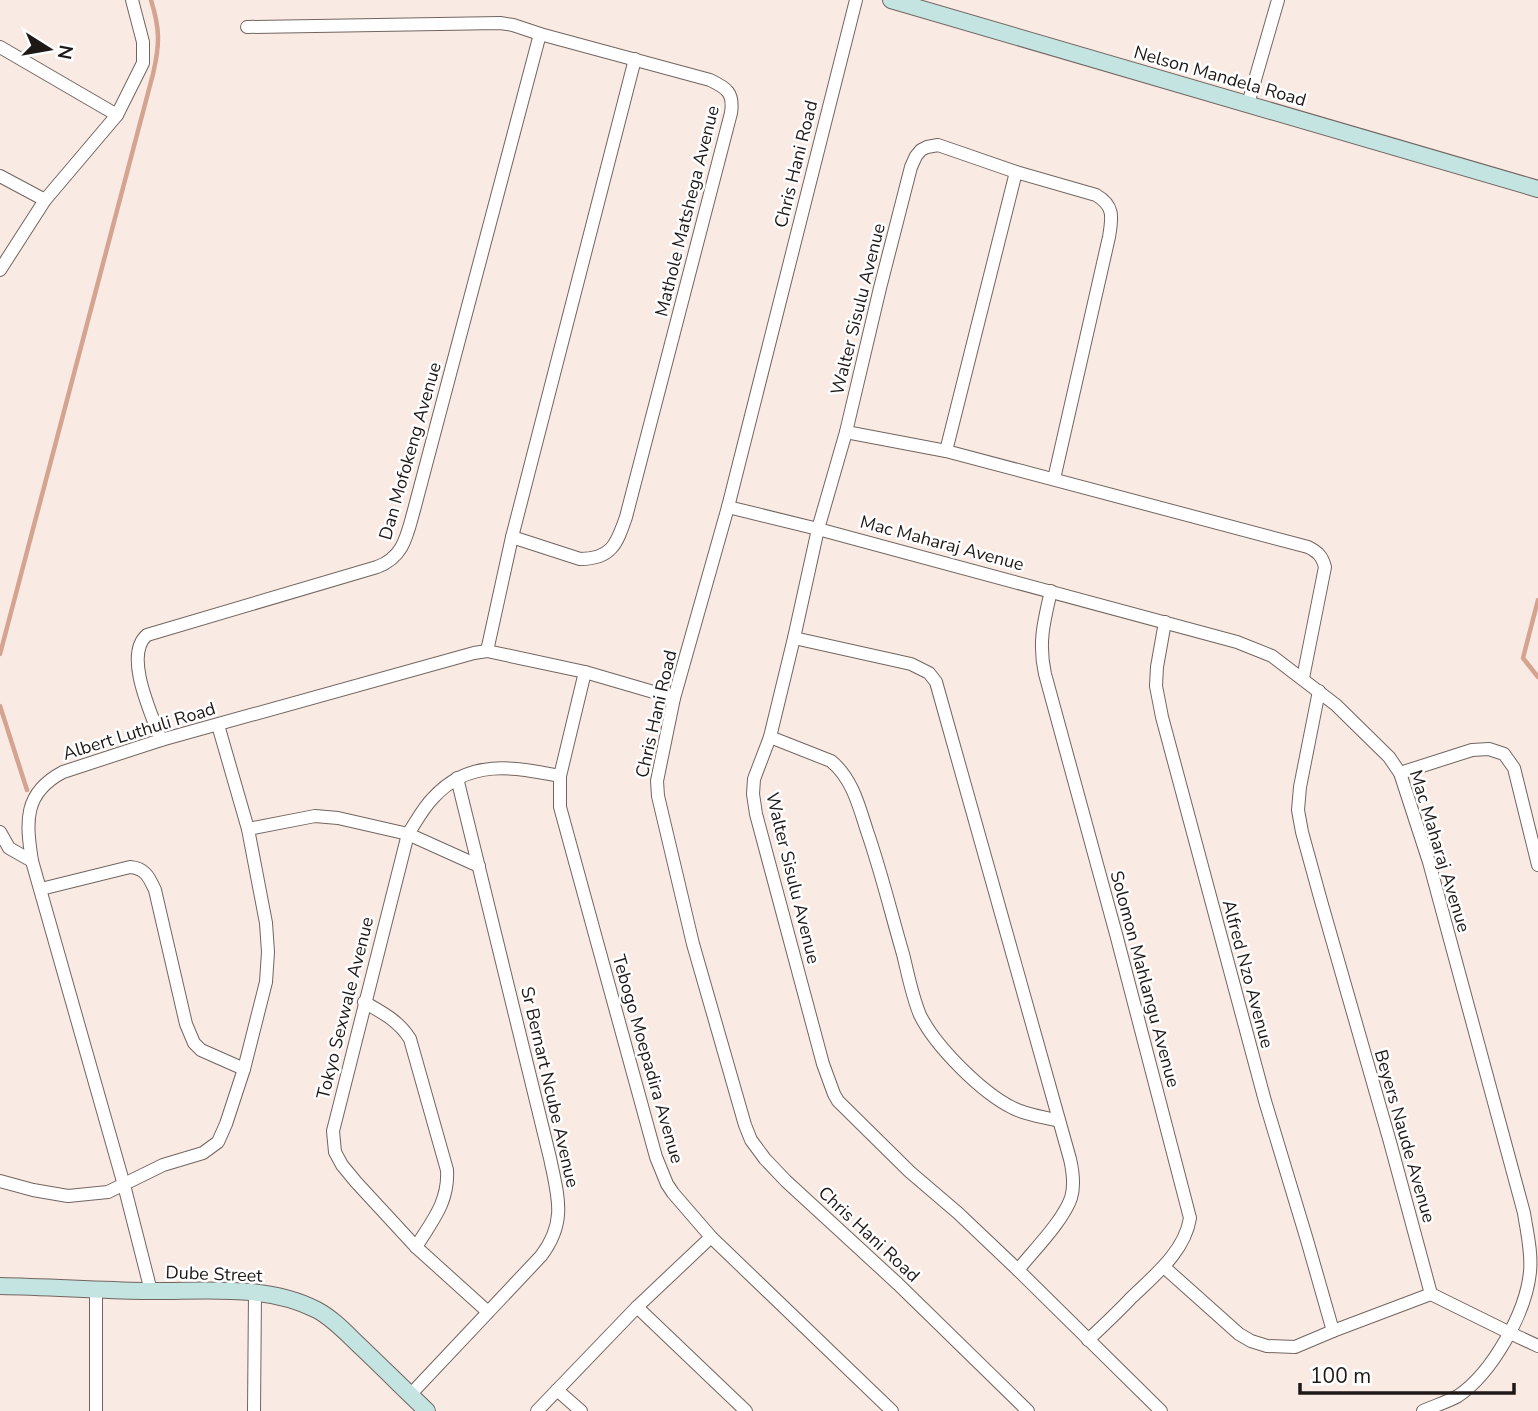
<svg xmlns="http://www.w3.org/2000/svg" width="1538" height="1411" viewBox="0 0 1538 1411" font-family="'Nunito Sans',sans-serif">
<rect width="100%" height="100%" fill="#faeae4"/>
<g fill="none" stroke-linecap="round" stroke-linejoin="round">
<g stroke="#d5a491" stroke-width="4.5">
<path d="M1538,600L1523,658L1538,677"/>
<path d="M0,654L153,74C160,44 160,29 151,0"/>
<path d="M0,706L27,790"/>
</g>
<defs>
<g id="street">
<path d="M856,0L728,507L674,698L657,781L658,796L693,944L745,1125L751,1140L765,1159L786,1181L898,1284L1028,1411"/>
<path d="M247,27L500,23L513,25L540,34L710,80C727,88 734,93 731,113L626,517C617,543 612,559 580,559L512,537"/>
<path d="M0,47L117,115"/>
<path d="M1248,104L1278,0"/>
<path d="M0,176L45,200"/>
<path d="M0,270L45,200L117,115L143,63V42L132,0"/>
<path d="M846,432L946,451L1308,547C1318,552 1322,556 1325,567L1303,678"/>
<path d="M946,451L1016,172"/>
<path d="M1054,479L1109,237C1112,218 1115,206 1096,195L1016,172L938,145L927,147L921,150L916,156L911,167L880,288L846,432L818,529L794,638L770,737L754,779L753,794L756,814L823,1064L834,1094L838,1101L910,1172L958,1213L1018,1270L1161,1411"/>
<path d="M728,507L818,529L1237,642L1272,656L1336,705L1389,757L1400,773L1429,862L1524,1213C1527,1233 1532,1252 1530,1272C1526,1313 1492,1373 1458,1396C1447,1402 1434,1406 1423,1411"/>
<path d="M1051,591C1044,621 1038,643 1045,674L1116,934L1190,1218C1185,1251 1155,1275 1132,1297C1118,1312 1103,1326 1088,1340"/>
<path d="M1165,622L1157,667L1156,686L1162,717L1265,1101L1307,1240L1333,1331"/>
<path d="M794,638L911,664L929,673L936,682L1070,1159C1073,1172 1075,1185 1071,1198C1063,1221 1034,1250 1018,1270"/>
<path d="M487,651L512,537L635,59"/>
<path d="M585,672L560,776V807L656,1157L667,1184L673,1193L711,1237L892,1411"/>
<path d="M1319,691L1300,787L1298,810L1302,832L1321,901L1390,1142L1431,1294"/>
<path d="M770,737L831,761C852,778 859,806 867,831C881,871 891,913 903,954C908,974 912,996 920,1015C935,1046 982,1093 1013,1108C1026,1115 1044,1117 1059,1121"/>
<path d="M161,740C152,715 123,655 147,635L377,567C404,557 407,535 414,510L540,34"/>
<path d="M1400,773L1472,750L1489,749L1504,754L1514,768L1538,865"/>
<path d="M248,829L315,816L338,818L408,834L479,866"/>
<path d="M0,832L9,848L32,861"/>
<path d="M41,889L130,867C145,868 149,877 155,890L186,1024L194,1043L201,1050L244,1069"/>
<path d="M364,1002C383,1013 399,1021 410,1039L447,1170C449,1202 432,1221 416,1247"/>
<path d="M0,1181L33,1190L68,1196L108,1192L163,1165L203,1153L218,1142L226,1124L244,1069L266,982L268,952L266,923L248,829L218,725"/>
<path d="M1164,1267L1239,1334L1251,1341L1267,1346L1295,1347L1333,1331L1431,1294"/>
<path d="M151,1291L124,1185L32,861C26,822 23,793 63,772L161,740L474,653L487,651L585,672L674,698"/>
<path d="M1431,1294L1510,1333L1538,1346"/>
<path d="M637,1307L746,1411"/>
<path d="M488,1312L416,1247L356,1182L342,1165L335,1152L333,1131L408,834C416,822 423,808 433,798C469,758 514,767 560,776"/>
<path d="M557,1390L581,1411"/>
<path d="M410,1395L541,1256C567,1222 558,1197 550,1158L457,778"/>
<path d="M96,1411V1288"/>
<path d="M254,1411L255,1292"/>
<path d="M537,1411L637,1307L711,1237"/>
</g>
<g id="secondary">
<path d="M891,0L1538,189"/>
<path d="M0,1286C48,1287 96,1290 144,1291C201,1292 265,1283 317,1310C334,1319 348,1335 362,1348C384,1369 405,1390 427,1411"/>
</g>
</defs>
<use href="#street" stroke="#726560" stroke-width="14"/>
<use href="#secondary" stroke="#726560" stroke-width="18"/>
<use href="#street" stroke="#fff" stroke-width="12"/>
<use href="#secondary" stroke="#c3e4e1" stroke-width="16"/>
</g>
<g text-anchor="middle" dominant-baseline="central" stroke-width="5" stroke-linejoin="round" paint-order="stroke">
<g font-size="18" fill="#1e1917" stroke="#fff">
<text transform="translate(1220 76) rotate(16)">Nelson Mandela Road</text>
<text transform="translate(796 164) rotate(-76)">Chris Hani Road</text>
<text transform="translate(687 211) rotate(-76)">Mathole Matshega Avenue</text>
<text transform="translate(858 309) rotate(-76)">Walter Sisulu Avenue</text>
<text transform="translate(410 451) rotate(-74)">Dan Mofokeng Avenue</text>
<text transform="translate(942 543) rotate(15)">Mac Maharaj Avenue</text>
<text transform="translate(656 714) rotate(-77)">Chris Hani Road</text>
<text transform="translate(139 731) rotate(-17)">Albert Luthuli Road</text>
<text transform="translate(1440 851) rotate(73)">Mac Maharaj Avenue</text>
<text transform="translate(793 878) rotate(76)">Walter Sisulu Avenue</text>
<text transform="translate(1248 974) rotate(75)">Alfred Nzo Avenue</text>
<text transform="translate(1145 979) rotate(75)">Solomon Mahlangu Avenue</text>
<text transform="translate(345 1008) rotate(-76)">Tokyo Sexwale Avenue</text>
<text transform="translate(648 1059) rotate(74)">Tebogo Moepadira Avenue</text>
<text transform="translate(550 1087) rotate(77)">Sr Bernart Ncube Avenue</text>
<text transform="translate(1405 1136) rotate(74)">Beyers Naude Avenue</text>
<text transform="translate(869 1234) rotate(43)">Chris Hani Road</text>
<text transform="translate(214 1274) rotate(2)">Dube Street</text>
</g>
</g>
<g transform="translate(49 49) rotate(101)" stroke="#ffffff" stroke-width="5" paint-order="stroke">
<path d="M0-5L12 26L0 18L-12 26Z" fill="#1e1917"/>
<text y="-10" font-size="19" font-weight="bold" text-anchor="middle" fill="#1e1917">N</text>
</g>
<path d="M1300 1383v10h214v-10" fill="none" stroke="#1e1917" stroke-width="3.5"/>
<text x="1310" y="1383" font-size="21" fill="#1e1917" stroke="#ffffff" stroke-width="5" paint-order="stroke">100 m</text>
</svg>
